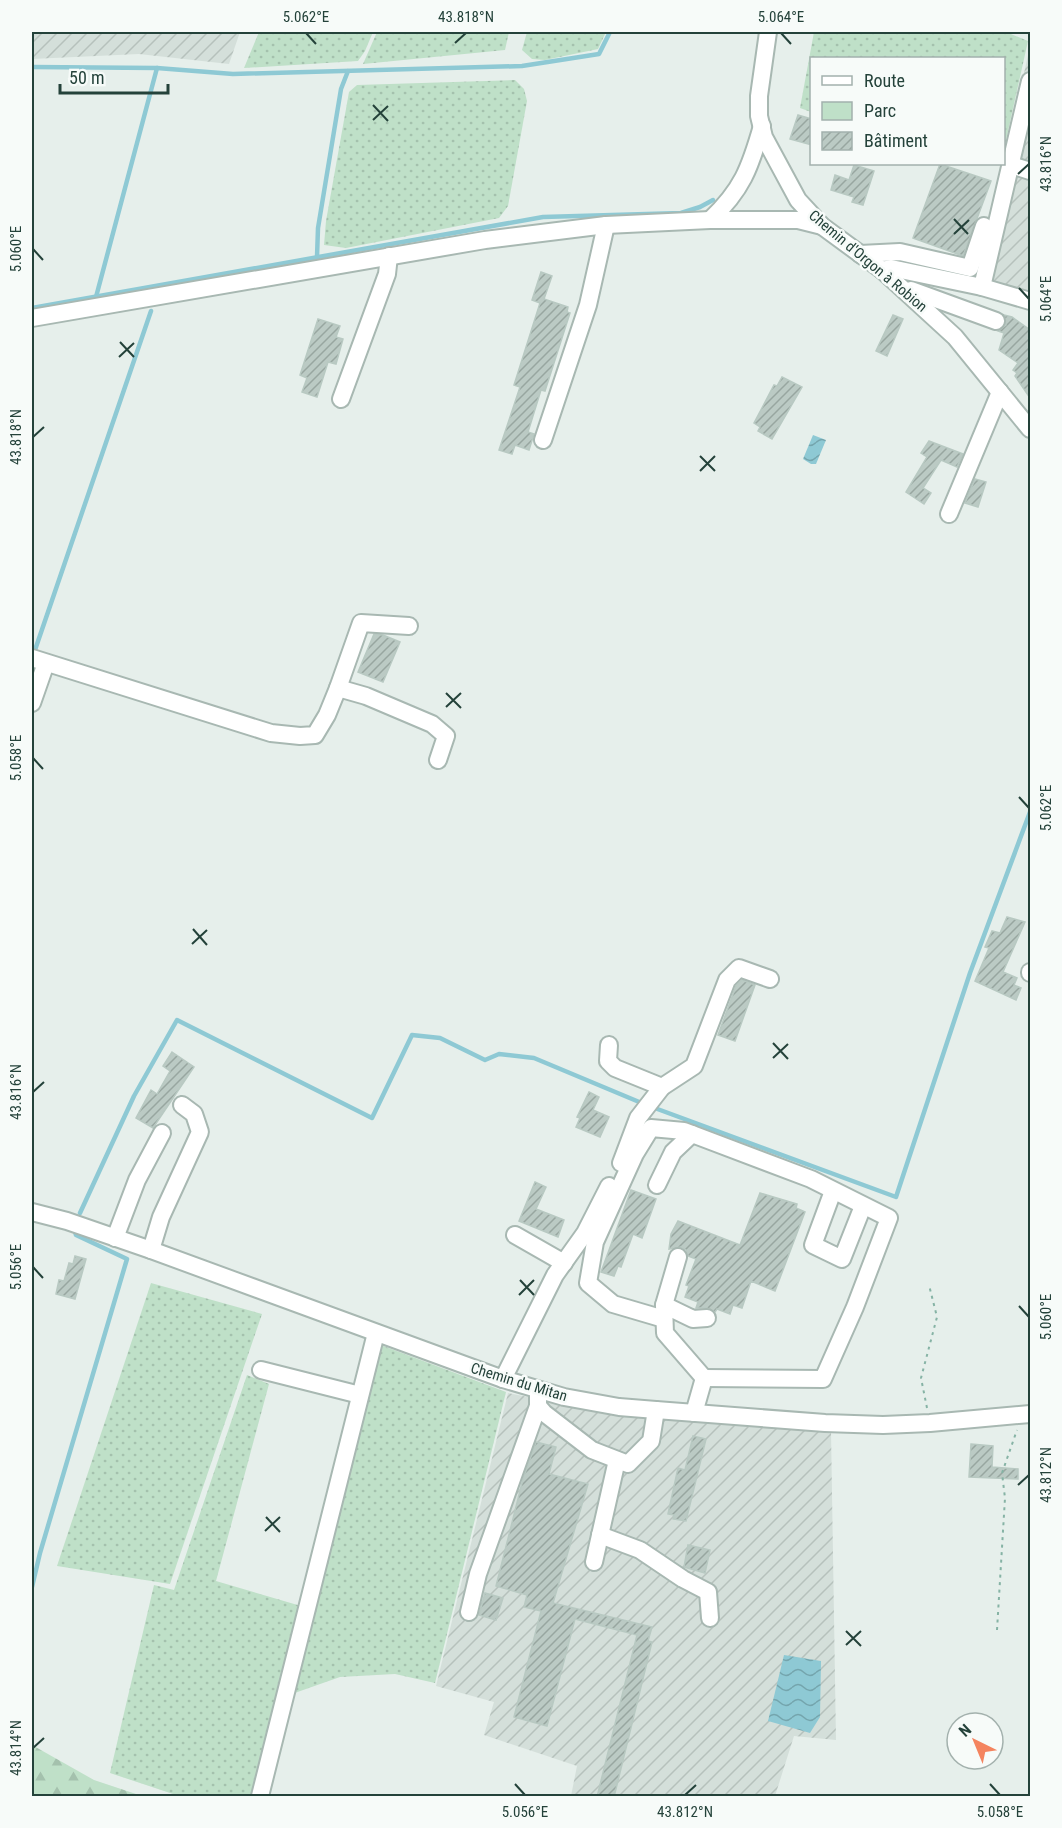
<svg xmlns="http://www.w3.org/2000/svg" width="1062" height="1828" viewBox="0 0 1062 1828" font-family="'Roboto Condensed',sans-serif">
<defs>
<pattern id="industrial-furrows" width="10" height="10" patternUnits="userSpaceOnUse" patternTransform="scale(1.5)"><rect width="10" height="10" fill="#d4dfda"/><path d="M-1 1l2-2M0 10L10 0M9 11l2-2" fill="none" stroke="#b6c1bc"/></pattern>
<pattern id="green-dots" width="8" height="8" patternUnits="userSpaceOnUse" patternTransform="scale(1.5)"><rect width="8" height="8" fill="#bfe0c8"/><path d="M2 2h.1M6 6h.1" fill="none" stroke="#a4c1ad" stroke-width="1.8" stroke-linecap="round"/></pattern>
<pattern id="forest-firs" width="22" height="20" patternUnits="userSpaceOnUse" patternTransform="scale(1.5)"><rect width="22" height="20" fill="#bfe0c8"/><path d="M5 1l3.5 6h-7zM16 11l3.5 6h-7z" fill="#a4c1ad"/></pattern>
<pattern id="water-waves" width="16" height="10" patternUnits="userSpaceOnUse" patternTransform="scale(1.5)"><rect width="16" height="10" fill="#8ec9d4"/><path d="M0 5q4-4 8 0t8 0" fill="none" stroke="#74a5ad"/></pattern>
<pattern id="building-hatch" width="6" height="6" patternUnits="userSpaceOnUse" patternTransform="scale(1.5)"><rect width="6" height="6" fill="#bbcac4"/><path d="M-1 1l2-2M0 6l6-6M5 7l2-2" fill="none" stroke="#98a6a0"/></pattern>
</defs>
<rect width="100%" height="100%" fill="#e6efeb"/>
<g fill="url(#industrial-furrows)">
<path d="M32,32H240L229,64L139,54L32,59Z"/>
<path d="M1030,46V294L978,283Z"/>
<path d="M508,1393L558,1403L831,1431L836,1740L794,1736L775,1796H571L577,1766L484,1735L494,1702L436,1686Z"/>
</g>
<g fill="url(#green-dots)">
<path d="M259,32H373L365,51L358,61L244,68Z"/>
<path d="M377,32H509L505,50L363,64Z"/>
<path d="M527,32H606L598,49L545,60L532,59L522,50Z"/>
<path d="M814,32H1006L1028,41L1004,149V58H812L811,112L800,108Z"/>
<path d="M515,80L524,89L527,101L508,206L499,218L346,248L324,245L326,221L349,92L357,85Z"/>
<path d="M151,1283L262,1314L170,1584L57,1566Z"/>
<path d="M378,1344L506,1392L435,1683L395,1674L340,1677L289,1695Z"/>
<path d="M247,1375L269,1384L216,1581L301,1606L254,1796H179L110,1773L154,1585L174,1590Z"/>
</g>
<path fill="url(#forest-firs)" d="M32,1745L94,1780L142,1796H32Z"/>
<g fill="url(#water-waves)">
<path d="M813,435L826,440L816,464H811L803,459Z"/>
<path d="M784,1655L821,1661L820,1717L810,1733L768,1721Z"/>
</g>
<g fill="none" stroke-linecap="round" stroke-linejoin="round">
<g stroke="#8ec9d4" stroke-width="4.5">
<path d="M32,67L157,68L233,74L522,66L599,54L610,32"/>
<path d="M317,257L318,228L341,89L348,71"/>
<path d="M96,297L157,68"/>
<path d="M32,308L543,217L681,213L700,207L713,200"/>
<path d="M32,648L35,650L151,311"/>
<path d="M652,1107L896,1197L970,973L1030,812"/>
<path d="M80,1213L134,1096L177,1020L372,1118L412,1035L440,1038L485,1060L499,1054L534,1058L644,1104"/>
<path d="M32,1587L40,1553L127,1259L76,1235L75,1232"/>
</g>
</g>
<g fill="url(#building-hatch)" stroke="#b8c9c2" stroke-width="1.5">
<path d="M798,115L812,119V145L790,139Z"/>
<path d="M940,164L991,181L963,256L913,238Z"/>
<path d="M854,165L874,171L863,205L852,202L854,197L831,190L835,175L849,180Z"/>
<path d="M541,272L552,276L544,299L568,307L567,312L570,313L545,391L541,390L528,432L534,434L529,450L515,445L512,454L499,450L520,387L514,385L540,303L532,300Z"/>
<path d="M893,315L903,319L887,356L876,351Z"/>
<path d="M1004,315L1012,317L1030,330V398L1015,376L1017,373L1013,370L1018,363L999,350L1004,333L998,331L1006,325Z"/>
<path d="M318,319L340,326L336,337L343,339L336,364L328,362L317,397L302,392L307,378L300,375Z"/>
<path d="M782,377L802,387L772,439L758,431L760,427L754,423L774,385L777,386Z"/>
<path d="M929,441L963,454L957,467L941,460L923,488L931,493L924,504L906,492L927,457L921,453Z"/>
<path d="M975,479L986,482L978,507L965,503Z"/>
<path d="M374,634L383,635L400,642L383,682L358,672Z"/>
<path d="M1007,917L1025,922L1003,972L1017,978L1014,985L1021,988L1016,1000L975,981L989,948L985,947L992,931L1000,933Z"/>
<path d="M742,980L755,985L735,1041L718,1035L736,986Z"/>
<path d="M172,1052L194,1067L153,1128L136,1118L151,1090L157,1094L170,1071L163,1066Z"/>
<path d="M589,1092L599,1097L593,1110L609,1117L600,1137L576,1127L580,1118L577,1117Z"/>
<path d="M535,1182L546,1187L536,1209L564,1220L558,1237L519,1221Z"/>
<path d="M631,1190L656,1199L642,1238L633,1234L621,1267L618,1266L614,1276L601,1272Z"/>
<path d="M760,1193L797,1204L796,1208L805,1212L775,1291L751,1281L742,1308L733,1305L730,1314L717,1309L715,1312L707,1308H696L698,1302L685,1297L689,1286L686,1285L696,1259L688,1256L686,1250L681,1247L669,1249L671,1234L678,1221L740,1245Z"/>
<path d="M75,1256L86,1259L75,1299L56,1294L59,1280L64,1281L69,1263L73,1264Z"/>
<path d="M693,1436L706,1439L686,1521L673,1519L674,1515L668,1514L678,1468L685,1470Z"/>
<path d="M536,1442L556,1447L549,1474L588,1484L553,1603L652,1627L648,1641L652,1642L614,1797H597L637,1635L575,1619L547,1726L514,1717L541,1611L524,1607L527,1595L496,1586L523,1479Z"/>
<path d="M971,1444L993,1446L992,1467L1018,1469V1479L969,1477Z"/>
<path d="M688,1545L710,1550L705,1573L684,1567Z"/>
<path d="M485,1593L503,1598L496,1620L479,1615Z"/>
</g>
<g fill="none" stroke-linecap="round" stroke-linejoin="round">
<defs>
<g id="minor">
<path d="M768,32L759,96V116L764,137L798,200L822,226L882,270L955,337L1030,429"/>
<path d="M1011,165L1030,171"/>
<path d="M710,220C742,190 750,168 762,126"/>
<path d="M860,254L900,252L970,268L984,226"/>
<path d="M882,270L891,268L982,287L1030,301"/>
<path d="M982,287L1030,81"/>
<path d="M911,290L996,321"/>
<path d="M32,318L485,240L606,225L710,220H798L822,226"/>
<path d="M341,399L387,274L389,256"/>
<path d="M543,440L588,305L606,225"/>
<path d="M949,514L1000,392"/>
<path d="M32,658L271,733L300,736L315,735L327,715L338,688L361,623L409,626"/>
<path d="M338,688L366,696L432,724L446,736L438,760"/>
<path d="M32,703L46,663"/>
<path d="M1030,973V972"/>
<path d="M609,1045L608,1061L615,1068L662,1087"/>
<path d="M621,1163L638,1118L662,1087L694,1066L727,980L739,968L770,979"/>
<path d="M657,1185L673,1152L692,1134"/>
<path d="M833,1191L813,1245L842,1259L863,1206"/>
<path d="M32,1212L67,1221L151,1250L503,1379L564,1397L619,1407L656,1410L825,1423L883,1425L930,1423L1030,1414"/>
<path d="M515,1235L564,1263"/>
<path d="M115,1238L137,1180L162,1133"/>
<path d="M151,1250L161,1217L200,1132L194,1114L182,1105"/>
<path d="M678,1257L664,1305L665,1333L704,1378L694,1413"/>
<path d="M664,1305L693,1319L707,1318"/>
<path d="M664,1319L613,1304L588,1283L595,1242L635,1154L651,1128L684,1131L692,1134L811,1179L889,1218L855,1307L823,1379L704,1378"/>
<path d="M261,1370L360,1395"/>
<path d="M503,1379L555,1275L585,1233L609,1186"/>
<path d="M538,1395V1406L544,1413L592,1450L628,1464L651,1441L656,1410"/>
<path d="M600,1535L640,1550L683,1579L708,1592L710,1618"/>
<path d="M594,1562L617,1460"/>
<path d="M469,1612L478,1574L538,1406"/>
<path d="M260,1796L376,1333"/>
</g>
</defs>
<use href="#minor" stroke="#a8b8b2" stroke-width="20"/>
<g stroke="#86b3a5" stroke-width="2" stroke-dasharray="3 4.5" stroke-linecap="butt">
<path d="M927,1408L921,1378L937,1317L929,1285"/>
<path d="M997,1630L1005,1498L1002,1473L1017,1430"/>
</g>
<use href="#minor" stroke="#fff" stroke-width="16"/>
</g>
<path fill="none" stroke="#24423a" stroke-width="2" d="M306,33L316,44M781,33L791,44M455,43L466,33M373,105L388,121M373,120L388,106M1018,174L1029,164M954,219L968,234M954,234L969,220M33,249L43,260M1019,288L1029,299M120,342L134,357M119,357L134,343M33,437L44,427M700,456L715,471M700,471L715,456M446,693L461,708M446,707L461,693M33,758L43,769M1019,797L1029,808M193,929L207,945M192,944L207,930M773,1043L788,1059M773,1058L788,1044M33,1092L44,1082M33,1267L43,1278M520,1280L534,1295M519,1295L534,1280M1019,1306L1029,1317M1018,1485L1029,1475M266,1517L280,1532M265,1531L280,1517M846,1631L861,1646M846,1645L861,1631M33,1748L44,1738M515,1784L525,1795M990,1784L1000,1795M685,1795L696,1785"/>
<g text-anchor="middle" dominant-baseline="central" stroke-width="5" stroke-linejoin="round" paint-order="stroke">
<g font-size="15" fill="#24423a" stroke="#f7fbf9">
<text transform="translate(868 261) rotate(40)">Chemin d'Orgon à Robion</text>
<text transform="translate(519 1382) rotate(17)">Chemin du Mitan</text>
</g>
</g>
<rect width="1062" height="1828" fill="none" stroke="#f7fbf9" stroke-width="66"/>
<rect x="810" y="57" width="195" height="108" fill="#f7fbf9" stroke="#a3b1ad" stroke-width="1.5"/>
<rect x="822" y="76" width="30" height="9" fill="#ffffff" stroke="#a3b1ad" stroke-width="1.5"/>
<text x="864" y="87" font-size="18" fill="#24423a">Route</text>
<rect x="822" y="102" width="30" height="18" fill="#bfe0c8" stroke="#a3b1ad" stroke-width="1.5"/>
<text x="864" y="117" font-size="18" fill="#24423a">Parc</text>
<rect x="822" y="132" width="30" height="18" fill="url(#building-hatch)" stroke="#a3b1ad" stroke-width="1.5"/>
<text x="864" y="147" font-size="18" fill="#24423a">Bâtiment</text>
<g transform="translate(975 1741) rotate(317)"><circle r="28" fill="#f7fbf9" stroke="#a3b1ad" stroke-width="1.5"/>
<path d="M0-4.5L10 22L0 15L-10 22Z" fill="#f4845f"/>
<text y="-9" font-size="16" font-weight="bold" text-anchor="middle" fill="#24423a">N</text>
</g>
<path d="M60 84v9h108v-9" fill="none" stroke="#24423a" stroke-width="3"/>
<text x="69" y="84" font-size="18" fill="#24423a" stroke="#f7fbf9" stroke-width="4.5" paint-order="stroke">50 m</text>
<rect x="33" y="33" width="996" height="1762" fill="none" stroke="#24423a" stroke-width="2"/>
<g font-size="15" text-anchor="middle" fill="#24423a">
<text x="306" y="22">5.062°E</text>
<text x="466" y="22">43.818°N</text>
<text x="781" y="22">5.064°E</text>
<text transform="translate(1046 164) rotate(-90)" y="5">43.816°N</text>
<text transform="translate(16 249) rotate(-90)" y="5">5.060°E</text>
<text transform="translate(1046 299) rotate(-90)" y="5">5.064°E</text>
<text transform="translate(16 437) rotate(-90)" y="5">43.818°N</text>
<text transform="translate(16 758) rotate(-90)" y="5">5.058°E</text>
<text transform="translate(1046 808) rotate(-90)" y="5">5.062°E</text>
<text transform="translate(16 1092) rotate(-90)" y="5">43.816°N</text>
<text transform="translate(16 1267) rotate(-90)" y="5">5.056°E</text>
<text transform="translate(1046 1317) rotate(-90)" y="5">5.060°E</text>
<text transform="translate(1046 1475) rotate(-90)" y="5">43.812°N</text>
<text transform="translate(16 1748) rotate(-90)" y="5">43.814°N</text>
<text x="525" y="1817">5.056°E</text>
<text x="685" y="1817">43.812°N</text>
<text x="1000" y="1817">5.058°E</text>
</g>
</svg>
